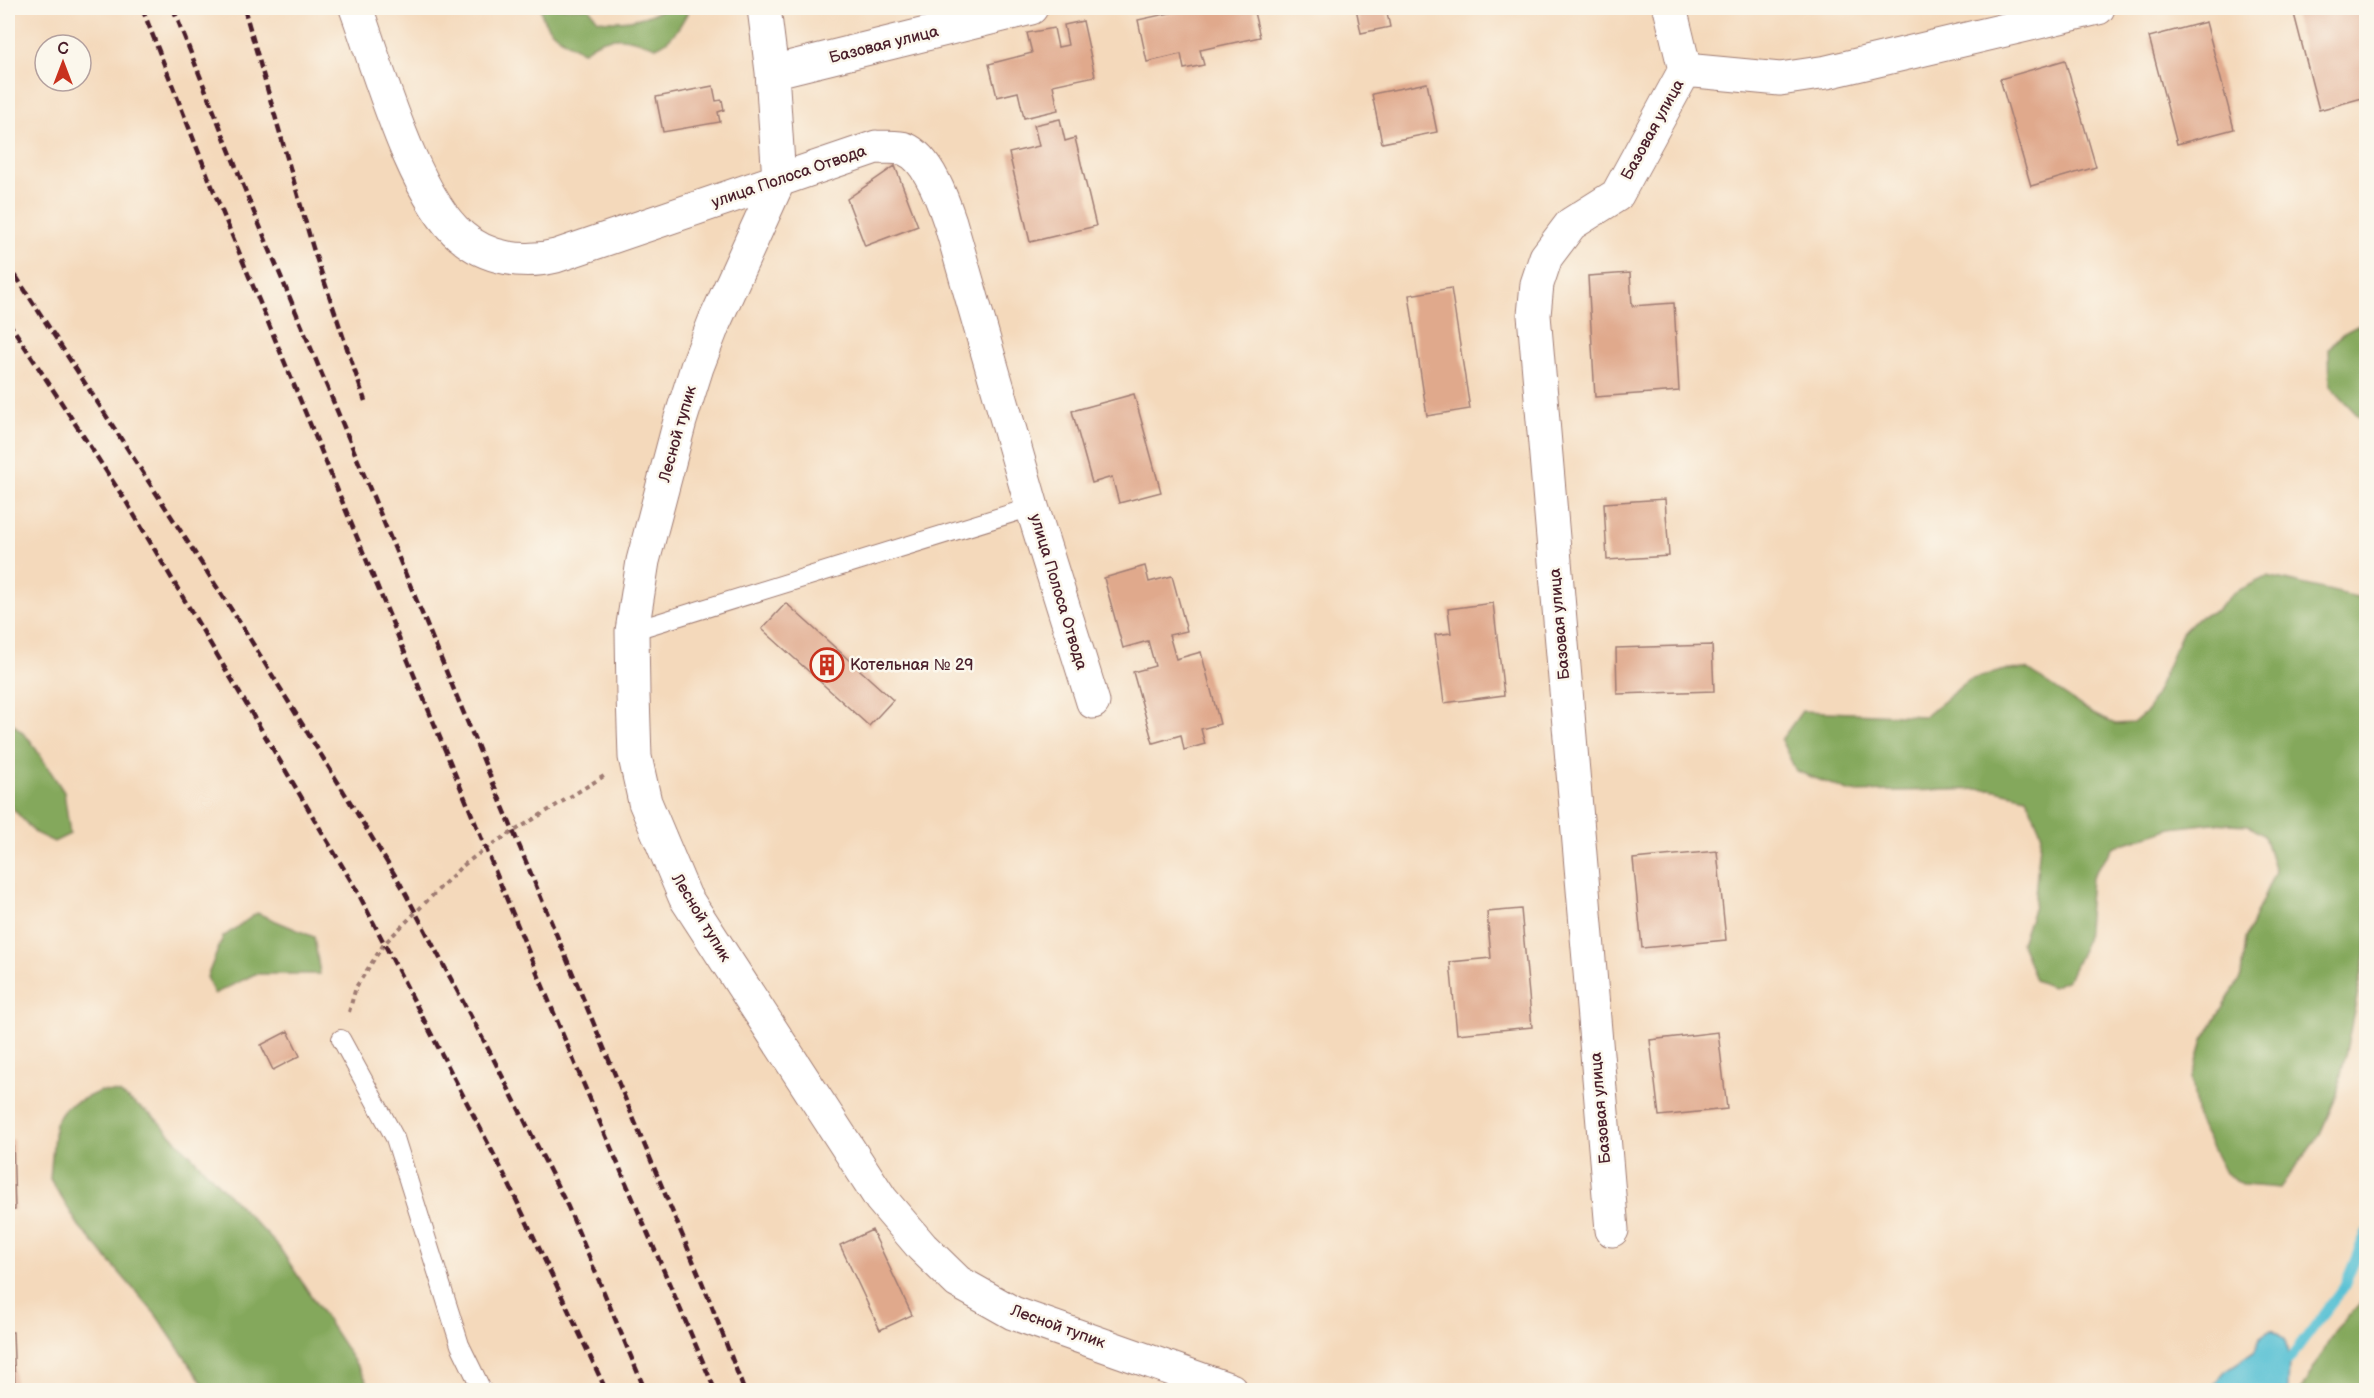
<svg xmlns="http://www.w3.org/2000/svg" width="2374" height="1398" font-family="'Balsamiq Sans',sans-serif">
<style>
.forest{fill:#84a85c;stroke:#676444;stroke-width:1.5}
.water{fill:#58c1d4;stroke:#517080;stroke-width:1.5}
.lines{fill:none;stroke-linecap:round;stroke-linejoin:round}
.stream{stroke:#58c1d4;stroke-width:10}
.building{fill:#e0a98c}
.service-casing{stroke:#9f7c73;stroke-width:20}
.minor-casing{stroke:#9f7c73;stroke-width:35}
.path{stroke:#9f7c73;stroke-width:4;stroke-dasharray:4.5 4.5;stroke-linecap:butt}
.service{stroke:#fff;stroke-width:18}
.minor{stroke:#fff;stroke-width:33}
.rail{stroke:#4a1f2b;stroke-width:4.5;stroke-dasharray:9 4.5;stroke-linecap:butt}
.labels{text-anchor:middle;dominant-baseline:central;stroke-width:5;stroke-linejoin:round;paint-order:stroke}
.street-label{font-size:16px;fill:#4a1f2b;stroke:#fbf7ec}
.poi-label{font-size:16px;fill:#4a1f2b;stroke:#fbf7ec;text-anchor:start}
</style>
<rect width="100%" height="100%" fill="#fbf7ec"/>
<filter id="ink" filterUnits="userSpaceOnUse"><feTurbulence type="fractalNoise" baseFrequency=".0167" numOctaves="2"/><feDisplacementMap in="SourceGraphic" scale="12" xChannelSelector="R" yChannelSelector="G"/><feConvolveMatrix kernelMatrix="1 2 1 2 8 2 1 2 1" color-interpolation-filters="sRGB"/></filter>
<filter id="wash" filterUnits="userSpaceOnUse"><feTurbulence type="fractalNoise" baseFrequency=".008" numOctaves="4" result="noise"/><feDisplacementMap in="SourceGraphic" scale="24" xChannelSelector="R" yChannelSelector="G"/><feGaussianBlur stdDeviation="1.35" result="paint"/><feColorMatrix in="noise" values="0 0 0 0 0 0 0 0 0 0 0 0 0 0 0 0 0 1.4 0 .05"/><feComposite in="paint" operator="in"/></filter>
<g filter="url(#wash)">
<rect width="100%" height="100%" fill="#f4d9bb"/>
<path class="forest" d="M 541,8 L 589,8 L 598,20 C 621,23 639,20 660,11 L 661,8 L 690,8 C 681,24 674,40 656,47 C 627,37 609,31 583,52 C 566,42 541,30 541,8 Z
M 2359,325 L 2366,325 L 2366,424 L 2330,386 L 2329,349 L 2342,334 Z
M 2268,576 L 2366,599 L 2366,953 L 2337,1095 L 2319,1136 L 2280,1188 L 2244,1185 L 2225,1173 L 2197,1119 L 2192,1078 L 2203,1040 L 2241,977 L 2245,939 L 2275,871 L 2264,836 L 2248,825 L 2212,823 L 2172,828 L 2113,847 L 2091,878 L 2086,941 L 2068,980 L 2052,987 L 2035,980 L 2021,943 L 2034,906 L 2041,832 L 2026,797 L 1991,789 L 1851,792 L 1796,771 L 1781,740 L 1802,711 L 1925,716 L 1969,680 L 2005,670 L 2027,669 L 2093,714 L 2115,724 L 2133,723 L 2148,710 L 2182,633 L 2197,618 L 2217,610 L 2233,593 Z
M 8,719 L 30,740 L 64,792 L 70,834 L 54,842 L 35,833 L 8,803 Z
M 257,913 L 314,937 L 320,974 L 255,974 L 214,994 L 207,977 L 223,937 Z
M 100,1091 L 119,1093 L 154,1117 L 279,1247 L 373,1390 L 207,1390 L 156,1315 L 79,1226 L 50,1179 L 55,1123 L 66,1107 Z
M 2366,1298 L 2366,1390 L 2301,1390 L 2336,1329 Z"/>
<path class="water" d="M 2271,1330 L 2285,1339 L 2289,1360 L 2288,1390 L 2210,1390 L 2225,1371 L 2254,1352 L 2260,1338 Z"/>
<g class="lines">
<path class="stream" d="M 2289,1360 L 2344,1287 L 2366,1233"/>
</g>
<g id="blocks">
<path class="building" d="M 1184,8 L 1253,8 L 1260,37 L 1200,50 L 1204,65 L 1184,69 L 1181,54 L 1147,62 L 1138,20 L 1184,10 Z
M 1356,8 L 1386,8 L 1390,27 L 1361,33 Z
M 2301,8 L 2359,8 L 2366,35 L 2366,97 L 2319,110 L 2293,10 Z
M 1083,21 L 1095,76 L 1053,85 L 1058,110 L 1024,118 L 1018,92 L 997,97 L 989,64 L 1032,53 L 1027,33 L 1054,28 L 1058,47 L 1068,45 L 1064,25 Z
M 2206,22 L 2234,129 L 2177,144 L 2149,37 Z
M 2065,60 L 2096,167 L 2031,186 L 2000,79 Z
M 1427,83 L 1437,132 L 1382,143 L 1372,94 Z
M 713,86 L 716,101 L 722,100 L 724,110 L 718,112 L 720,122 L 663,132 L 656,97 Z
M 1060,119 L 1065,141 L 1075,138 L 1096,226 L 1030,242 L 1009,153 L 1039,146 L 1034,125 Z
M 895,166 L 918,226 L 865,246 L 847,199 Z
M 1630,273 L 1632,306 L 1674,303 L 1679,391 L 1595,397 L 1588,276 Z
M 1451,288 L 1470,409 L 1427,416 L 1409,295 Z
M 1134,394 L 1161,492 L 1119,503 L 1112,477 L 1092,483 L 1072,411 Z
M 1665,499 L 1669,556 L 1607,560 L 1604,503 Z
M 1145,566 L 1149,582 L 1172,576 L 1187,631 L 1169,635 L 1176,659 L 1201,652 L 1220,724 L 1201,729 L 1205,744 L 1184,750 L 1181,735 L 1153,743 L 1133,672 L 1155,666 L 1148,641 L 1123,648 L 1104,578 Z
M 786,603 L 893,700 L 869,726 L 762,629 Z
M 1493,603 L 1504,695 L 1444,703 L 1435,635 L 1451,633 L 1448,609 Z
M 1712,645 L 1714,691 L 1617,694 L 1616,648 Z
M 1717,851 L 1726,940 L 1642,948 L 1633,859 Z
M 1521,909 L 1532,1027 L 1457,1034 L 1450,962 L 1491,958 L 1487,912 Z
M 288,1031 L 300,1056 L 273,1070 L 261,1045 Z
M 1718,1032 L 1727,1109 L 1659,1116 L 1650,1040 Z
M 13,1139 L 15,1210 L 8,1210 L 8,1140 Z
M 872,1230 L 912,1315 L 880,1330 L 840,1245 Z
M 8,1332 L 13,1332 L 15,1387 L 8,1388 Z"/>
</g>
</g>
<g filter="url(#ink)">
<use href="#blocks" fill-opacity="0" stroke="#9f7c73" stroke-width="1.5"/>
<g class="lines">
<g class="service-casing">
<path id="service" d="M 632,631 L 1032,507
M 341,1039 L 395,1138 L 460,1345 L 482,1390"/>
</g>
<g class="minor-casing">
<path id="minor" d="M 356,8 C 378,68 413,196 461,236 C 487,259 524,264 556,256 L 876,147 C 884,148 897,146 905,149 C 928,158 943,201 950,222 L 1032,507 L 1093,702
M 764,8 L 772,72 L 779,180 L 714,323 L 697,367 L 680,421 L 643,561 L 632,631 L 633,695 L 635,757 L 645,802 L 685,897 L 881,1199 L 922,1247 L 958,1282 L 1013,1313 L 1231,1390
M 1685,70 L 1780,79 L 1827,72 L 2098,8
M 772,72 L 1031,8
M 1612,1230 L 1534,315 L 1537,284 L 1546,257 L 1571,224 L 1617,195 L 1685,70 L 1670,8"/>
</g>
<path class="path" d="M 349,1012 L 356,987 L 384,944 L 461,867 L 485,849 L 604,776"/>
<use href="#service" class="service"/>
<use href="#minor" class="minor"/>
<path class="rail" d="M 142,8 L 217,199 L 575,1064 L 715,1390
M 173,8 L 251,205 L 709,1299 L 744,1390
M 244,8 L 313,248 L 365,401
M 8,264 L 242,626 L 401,885 L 493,1058 L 568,1207 L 645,1390
M 8,321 L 127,503 L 357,891 L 505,1176 L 606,1390"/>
</g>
</g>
<defs>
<g id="building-ring" transform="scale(1.725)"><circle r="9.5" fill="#fbf7ec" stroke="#c8321e" stroke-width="1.5"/><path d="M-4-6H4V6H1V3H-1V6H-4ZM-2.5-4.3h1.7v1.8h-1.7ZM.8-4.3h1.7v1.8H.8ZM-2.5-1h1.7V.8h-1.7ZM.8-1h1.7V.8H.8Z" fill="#c8321e"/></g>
</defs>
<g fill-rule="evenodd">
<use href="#building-ring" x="827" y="665"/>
</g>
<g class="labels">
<g class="street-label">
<text transform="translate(884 45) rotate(-14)">Базовая улица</text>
<text transform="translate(1653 130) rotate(-61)">Базовая улица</text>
<text transform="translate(789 177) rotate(-19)">улица Полоса Отвода</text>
<text transform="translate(678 434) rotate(-74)">Лесной тупик</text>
<text transform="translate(1058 592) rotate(73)">улица Полоса Отвода</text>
<text transform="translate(1560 624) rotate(-95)">Базовая улица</text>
<text transform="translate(701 918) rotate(59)">Лесной тупик</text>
<text transform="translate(1601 1108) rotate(-95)">Базовая улица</text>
<text transform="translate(1058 1327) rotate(20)">Лесной тупик</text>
</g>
<g class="poi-label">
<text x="850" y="665">Котельная № 29</text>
</g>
</g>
<rect width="2374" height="1398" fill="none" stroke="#fbf7ec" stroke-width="30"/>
<g transform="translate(63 63)"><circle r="28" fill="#fbf7ec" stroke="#b4a19f" stroke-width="1.5"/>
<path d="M0-4.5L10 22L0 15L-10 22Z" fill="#c8321e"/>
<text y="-9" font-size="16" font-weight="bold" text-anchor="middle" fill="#4a1f2b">С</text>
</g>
</svg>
